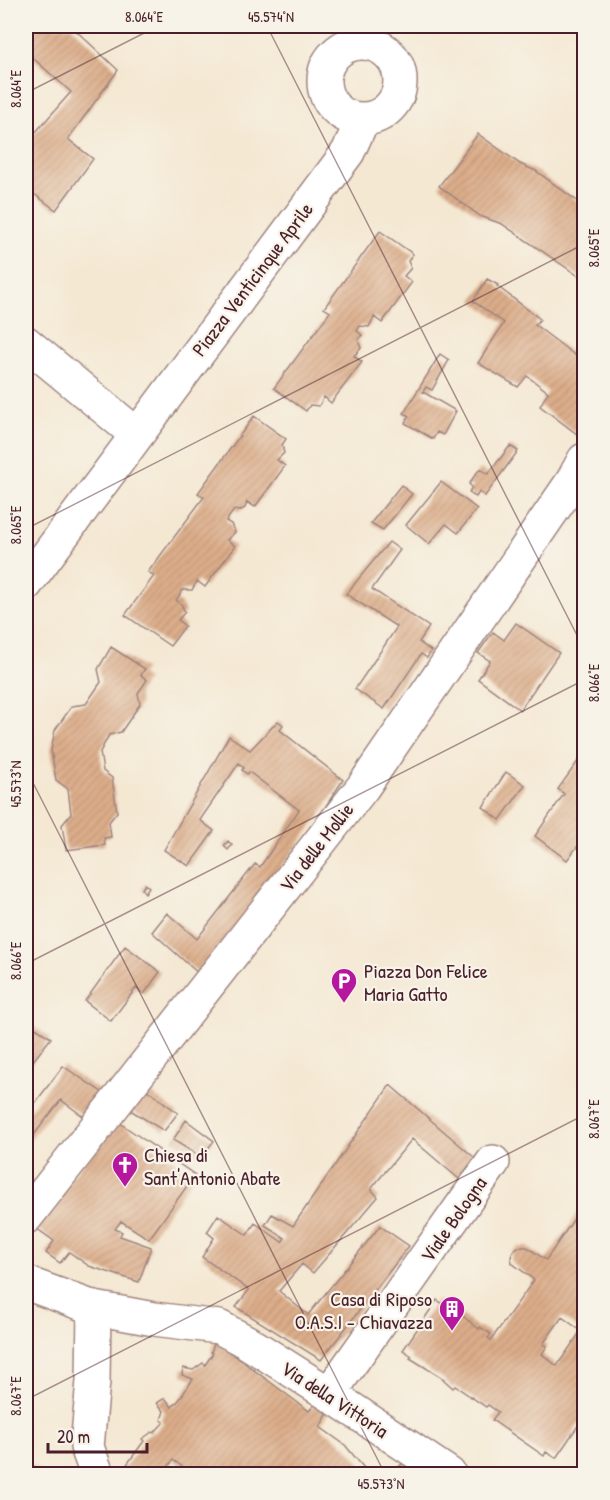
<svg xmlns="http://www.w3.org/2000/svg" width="610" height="1500" font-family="'Patrick Hand',sans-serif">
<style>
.building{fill:url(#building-hatch);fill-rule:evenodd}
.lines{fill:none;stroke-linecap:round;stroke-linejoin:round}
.minor-casing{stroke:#9f847f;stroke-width:36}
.minor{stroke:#fff;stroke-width:33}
.ticks{fill:none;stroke:#4a1f2b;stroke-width:1.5;stroke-opacity:0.45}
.labels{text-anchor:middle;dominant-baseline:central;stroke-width:4.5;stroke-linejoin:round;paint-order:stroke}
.street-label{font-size:20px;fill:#4a1f2b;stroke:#f7f3e8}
.poi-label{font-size:20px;fill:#4a1f2b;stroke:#f7f3e8;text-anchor:start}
.neatline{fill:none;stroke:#4a1f2b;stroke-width:2}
.ticks-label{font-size:15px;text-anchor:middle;fill:#4a1f2b}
</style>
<defs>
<pattern id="building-hatch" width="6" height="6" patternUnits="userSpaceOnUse" patternTransform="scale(1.5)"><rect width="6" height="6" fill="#dcad8a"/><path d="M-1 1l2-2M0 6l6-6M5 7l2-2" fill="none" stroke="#be9477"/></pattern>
</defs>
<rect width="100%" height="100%" fill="#f7f3e8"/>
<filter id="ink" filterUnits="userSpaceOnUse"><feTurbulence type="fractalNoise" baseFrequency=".0167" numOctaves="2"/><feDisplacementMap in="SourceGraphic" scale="12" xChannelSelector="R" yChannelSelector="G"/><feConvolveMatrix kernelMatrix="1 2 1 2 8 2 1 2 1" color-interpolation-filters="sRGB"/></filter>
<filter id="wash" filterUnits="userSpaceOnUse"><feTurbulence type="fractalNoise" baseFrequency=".008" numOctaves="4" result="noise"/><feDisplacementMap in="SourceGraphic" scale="24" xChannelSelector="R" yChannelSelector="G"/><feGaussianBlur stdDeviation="1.35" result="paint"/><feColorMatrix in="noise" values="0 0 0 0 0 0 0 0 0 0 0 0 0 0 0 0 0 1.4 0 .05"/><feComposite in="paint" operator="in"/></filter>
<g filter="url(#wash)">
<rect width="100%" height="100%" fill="#f4e8d3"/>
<g id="blocks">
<path class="building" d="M 26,26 L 71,26 L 118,70 L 68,139 L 93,159 L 56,210 L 30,191 L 26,196 L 26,143 L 71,92 L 26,52 Z
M 478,134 L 520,164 L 536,171 L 584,206 L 584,285 L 580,277 L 502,224 L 480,216 L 439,186 Z
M 380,231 L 413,254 L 408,261 L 411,268 L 404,276 L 412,282 L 382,323 L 374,317 L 369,327 L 360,326 L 357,331 L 362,335 L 358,340 L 361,348 L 354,356 L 362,362 L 331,403 L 324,397 L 319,406 L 310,405 L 306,411 L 274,388 L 330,312 L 324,308 Z
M 487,279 L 498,285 L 497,286 L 540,319 L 535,325 L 584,362 L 584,431 L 581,437 L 540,406 L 548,392 L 527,376 L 518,387 L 478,363 L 504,323 L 473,301 Z
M 440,354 L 449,360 L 432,390 L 426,387 L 423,392 L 456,411 L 443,435 L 437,432 L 433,439 L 405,423 L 409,416 L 404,413 Z
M 254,416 L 286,439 L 282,445 L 284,453 L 277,460 L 285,466 L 255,507 L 247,502 L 245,508 L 239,511 L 234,510 L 226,521 L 231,524 L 235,532 L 227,540 L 235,546 L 205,587 L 197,581 L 192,590 L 183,590 L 176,600 L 181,604 L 185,612 L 178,620 L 185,626 L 170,646 L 125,615 L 154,576 L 148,572 L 204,497 L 198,493 Z
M 510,446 L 518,451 L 485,496 L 479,492 L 476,497 L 472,495 L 469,492 L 472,487 L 469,484 L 475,475 L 480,469 L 488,474 Z
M 441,482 L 477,509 L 458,533 L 446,524 L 429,544 L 406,525 Z
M 401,485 L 412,494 L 383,530 L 371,523 Z
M 389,542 L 400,550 L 372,589 L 429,627 L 419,642 L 431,651 L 427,658 L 421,654 L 384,709 L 355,689 L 397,627 L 346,594 Z
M 516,623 L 559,653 L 520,710 L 478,679 L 490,661 L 478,653 L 493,632 L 504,640 Z
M 111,647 L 145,669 L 141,675 L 147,680 L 138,693 L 140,704 L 121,732 L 109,735 L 100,752 L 103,771 L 112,778 L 117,812 L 109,822 L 111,837 L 104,838 L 105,845 L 66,850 L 62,825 L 71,814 L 68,789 L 56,780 L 51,750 L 55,730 L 72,706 L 86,704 L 101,682 L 98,669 Z
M 278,721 L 283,725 L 280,730 L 343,780 L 316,821 L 200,975 L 152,932 L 167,913 L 197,939 L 255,864 L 260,867 L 299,810 L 249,772 L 247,774 L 242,770 L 244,768 L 239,763 L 200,820 L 214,831 L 189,866 L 164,850 L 229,736 L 250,750 Z
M 584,753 L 584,838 L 567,860 L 535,836 L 564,794 L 558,789 Z
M 506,772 L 525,785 L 500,820 L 483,807 Z
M 228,841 L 232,845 L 228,850 L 224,846 Z
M 145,884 L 149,887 L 145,893 L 142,889 Z
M 125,946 L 160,972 L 144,994 L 136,988 L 111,1021 L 85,1001 Z
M 31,1025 L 51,1038 L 26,1070 L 26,1031 Z
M 63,1066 L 106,1095 L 87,1119 L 61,1100 L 26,1145 L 26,1115 Z
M 390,1085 L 475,1158 L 459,1179 L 412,1139 L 371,1189 L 378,1197 L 313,1273 L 302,1264 L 279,1291 L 308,1315 L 380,1226 L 409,1246 L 321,1360 L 236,1307 L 249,1290 L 202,1257 L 214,1238 L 207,1232 L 218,1215 L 247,1235 L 255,1223 L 282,1242 L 285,1238 L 265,1225 L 272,1214 L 293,1226 Z
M 143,1087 L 178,1113 L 164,1131 L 127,1108 Z
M 114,1119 L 195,1175 L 149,1239 L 121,1221 L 115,1229 L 122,1232 L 120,1236 L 151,1247 L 139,1282 L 89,1266 L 69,1252 L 60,1263 L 46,1253 L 54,1241 L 36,1228 Z
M 186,1120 L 214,1141 L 201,1157 L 173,1140 Z
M 26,1177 L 35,1184 L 26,1197 Z
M 584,1204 L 584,1417 L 556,1458 L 546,1452 L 544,1456 L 492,1420 L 498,1412 L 488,1405 L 486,1407 L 455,1386 L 453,1388 L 444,1380 L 444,1379 L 410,1358 L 412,1356 L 403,1350 L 437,1300 L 446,1306 L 448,1304 L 479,1329 L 480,1327 L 491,1334 L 488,1338 L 491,1340 L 534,1280 L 512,1263 L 511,1257 L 513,1251 L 518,1247 L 527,1247 L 546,1260 ZM 562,1317 L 581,1331 L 557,1366 L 542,1354 L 547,1346 L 543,1344 Z
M 215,1341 L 309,1411 L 315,1404 L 328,1413 L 320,1427 L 345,1445 L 369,1474 L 193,1474 L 173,1460 L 163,1474 L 120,1474 L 144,1441 L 142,1439 L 152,1432 L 154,1433 L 164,1422 L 161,1420 L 164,1411 L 157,1403 L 165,1398 L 172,1407 L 179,1400 L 193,1379 L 182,1375 L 183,1368 L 193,1370 L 203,1363 L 205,1365 L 213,1353 L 211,1352 Z
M 406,1460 L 426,1474 L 392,1474 Z
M 26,1461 L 27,1462 L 44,1474 L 26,1474 Z"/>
</g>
</g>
<g filter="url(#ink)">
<use href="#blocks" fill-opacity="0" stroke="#9f847f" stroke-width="1.5"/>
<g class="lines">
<g class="minor-casing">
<path id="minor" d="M324 81a38 38 0 1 1 76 0a38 38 0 1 1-76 0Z
M 26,343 L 136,434
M 26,584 L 348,152 L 362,121
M 26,1217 L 363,787 L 572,482 L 584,460
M 26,1283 L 94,1308 L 154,1319 L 219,1327 L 247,1342 L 329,1394 L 449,1474
M 94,1308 L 93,1381 L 87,1447 L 97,1474
M 329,1394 L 493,1162"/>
</g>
<use href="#minor" class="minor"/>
</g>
</g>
<path class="ticks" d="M 267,26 L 584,649M 26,93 L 158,26M 26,529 L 584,244M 26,769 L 385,1474M 26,964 L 584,680M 26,1400 L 584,1115"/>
<defs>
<g id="parking-pin" transform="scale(1.35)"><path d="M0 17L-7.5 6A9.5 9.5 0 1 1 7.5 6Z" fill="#b5179e" stroke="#f7f3e8"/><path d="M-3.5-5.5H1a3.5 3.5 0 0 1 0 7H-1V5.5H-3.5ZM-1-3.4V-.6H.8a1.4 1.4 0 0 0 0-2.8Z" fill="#fff"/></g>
<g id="church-pin" transform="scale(1.35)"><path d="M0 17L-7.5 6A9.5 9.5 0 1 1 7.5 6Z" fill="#b5179e" stroke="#f7f3e8"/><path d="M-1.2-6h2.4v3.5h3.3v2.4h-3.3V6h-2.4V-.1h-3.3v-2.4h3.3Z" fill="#fff"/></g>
<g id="building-pin" transform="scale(1.35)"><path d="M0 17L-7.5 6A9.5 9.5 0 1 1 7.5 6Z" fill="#b5179e" stroke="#f7f3e8"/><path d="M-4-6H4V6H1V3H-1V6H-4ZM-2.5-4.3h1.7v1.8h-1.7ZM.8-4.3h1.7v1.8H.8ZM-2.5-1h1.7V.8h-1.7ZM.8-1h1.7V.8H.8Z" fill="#fff"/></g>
</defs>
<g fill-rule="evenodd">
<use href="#parking-pin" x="344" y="981"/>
<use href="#church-pin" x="125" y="1165"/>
<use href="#building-pin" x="452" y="1309"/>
</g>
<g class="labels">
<g class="street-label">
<text transform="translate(252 279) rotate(-53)">Piazza Venticinque Aprile</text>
<text transform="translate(316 847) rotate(-52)">Via delle Mollie</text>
<text transform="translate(453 1219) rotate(-55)">Viale Bologna</text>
<text transform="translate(335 1399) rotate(33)">Via della Vittoria</text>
</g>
<g class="poi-label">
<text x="364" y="970">Piazza Don Felice<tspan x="364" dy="23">Maria Gatto</tspan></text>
<text x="144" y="1154">Chiesa di<tspan x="144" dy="23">Sant'Antonio Abate</tspan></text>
<text x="432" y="1298" text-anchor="end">Casa di Riposo<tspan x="432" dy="23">O.A.S.I - Chiavazza</tspan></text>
</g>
</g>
<rect width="610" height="1500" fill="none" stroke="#f7f3e8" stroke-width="66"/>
<path d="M48 1443v9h99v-9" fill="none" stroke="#4a1f2b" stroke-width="3"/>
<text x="57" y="1443" font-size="18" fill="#4a1f2b" stroke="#f7f3e8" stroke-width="4.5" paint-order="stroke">20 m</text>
<rect x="33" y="33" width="544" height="1434" class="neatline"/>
<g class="ticks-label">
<text x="144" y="22">8.064°E</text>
<text x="271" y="22">45.574°N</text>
<text transform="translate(16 89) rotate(-90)" y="5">8.064°E</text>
<text transform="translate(594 248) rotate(-90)" y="5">8.065°E</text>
<text transform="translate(16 525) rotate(-90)" y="5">8.065°E</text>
<text transform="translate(594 683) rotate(-90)" y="5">8.066°E</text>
<text transform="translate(16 784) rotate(-90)" y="5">45.573°N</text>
<text transform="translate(16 961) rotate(-90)" y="5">8.066°E</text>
<text transform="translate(594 1119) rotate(-90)" y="5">8.067°E</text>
<text transform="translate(16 1396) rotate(-90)" y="5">8.067°E</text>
<text x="381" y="1489">45.573°N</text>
</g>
</svg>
